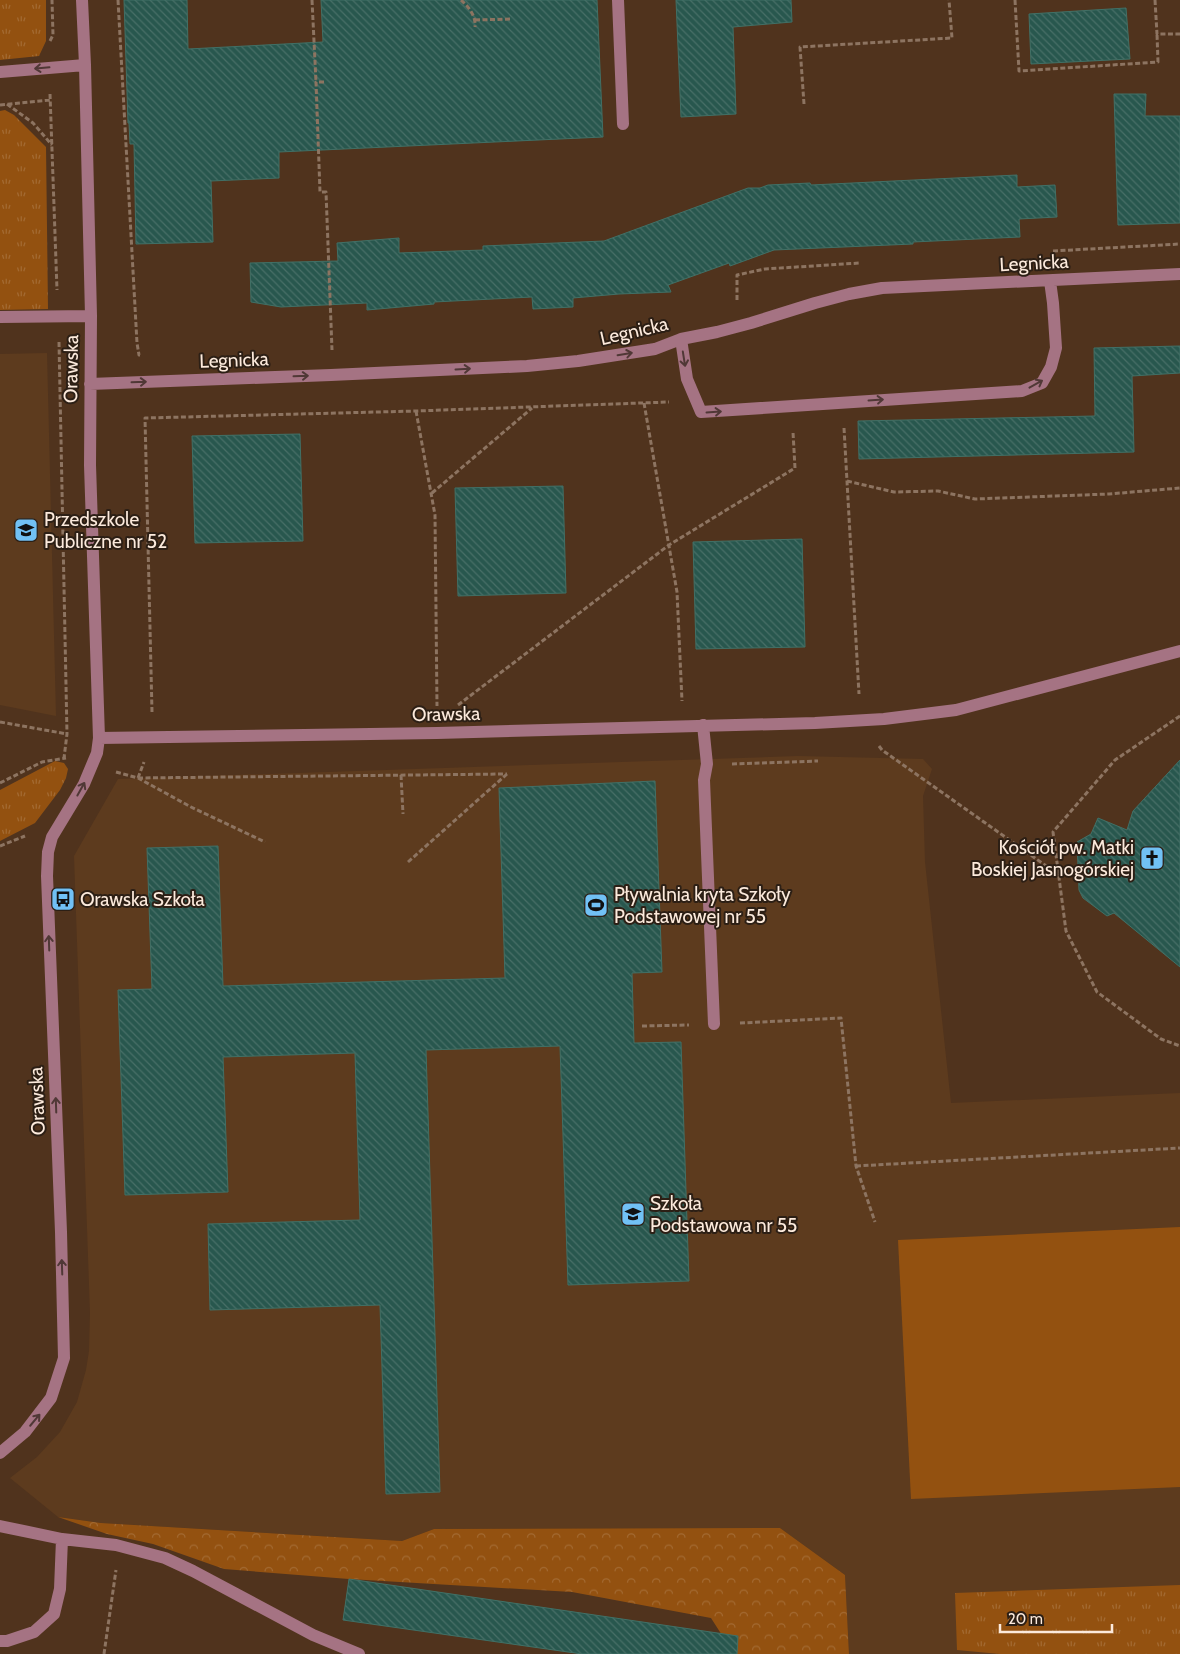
<svg xmlns="http://www.w3.org/2000/svg" width="1180" height="1654" font-family="Cabin,sans-serif">
<style>
.built{fill:#5d3b1e}
.grass{fill:url(#grass-tufts)}
.forest{fill:url(#forest-crowns)}
.garden{fill:#935110}
.building{fill:url(#building-back-hatch);stroke:#417066}
.lines{fill:none;stroke-linecap:round;stroke-linejoin:round}
.path{stroke:#8d7461;stroke-width:3;stroke-dasharray:5 2.5;stroke-linecap:butt}
.minor{stroke:#a57383;stroke-width:12}
.oneway{stroke:#503836}
.labels{text-anchor:middle;dominant-baseline:central;stroke-width:4;stroke-linejoin:round;paint-order:stroke}
.street-label{font-size:19px;fill:#fceadc;stroke:#2c1f15}
.poi-label{font-size:19px;fill:#fceadc;stroke:#2c1f15;text-anchor:start}
</style>
<defs>
<pattern id="grass-tufts" width="24" height="20" patternUnits="userSpaceOnUse" patternTransform="scale(1.25)"><rect width="24" height="20" fill="#935110"/><path d="M3 7l-1-3M5 7V3M7 7l1-3M15 17l-1-3M17 17v-4M19 17l1-3" fill="none" stroke="#a36a32"/></pattern>
<pattern id="forest-crowns" width="20" height="18" patternUnits="userSpaceOnUse" patternTransform="scale(1.25)"><rect width="20" height="18" fill="#935110"/><path d="M2 6a3 3 0 1 1 6 0M12 15a3 3 0 1 1 6 0" fill="none" stroke="#a36a32"/></pattern>
<pattern id="building-back-hatch" width="6" height="6" patternUnits="userSpaceOnUse" patternTransform="scale(1.25)"><rect width="6" height="6" fill="#28574e"/><path d="M-1 5l2 2M0 0l6 6M5-1l2 2" fill="none" stroke="#486f67"/></pattern>
</defs>
<rect width="100%" height="100%" fill="#50331d"/>
<path class="built" d="M 47,353 L 56,716 L 0,705 L 0,354 Z
M 798,756 L 923,759 L 932,769 L 923,796 L 925,862 L 951,1103 L 1180,1093 L 1180,1654 L 849,1654 L 845,1575 L 780,1528 L 434,1529 L 402,1541 L 101,1523 L 58,1517 L 10,1478 L 37,1457 L 60,1432 L 77,1402 L 86,1370 L 89,1351 L 90,1313 L 74,856 L 118,779 Z"/>
<path class="grass" d="M 0,0 L 46,0 L 46,41 L 39,56 L 0,60 Z
M 5,110 L 14,115 L 46,147 L 48,309 L 0,310 L 0,111 Z
M 55,761 L 64,763 L 68,769 L 66,778 L 60,790 L 35,823 L 0,841 L 0,790 Z
M 1180,1585 L 1180,1654 L 1000,1654 L 957,1650 L 955,1593 Z"/>
<path class="forest" d="M 58,1517 L 101,1523 L 402,1541 L 434,1529 L 780,1528 L 845,1575 L 849,1654 L 734,1654 L 711,1618 L 572,1592 L 349,1579 L 224,1569 L 153,1544 L 107,1534 Z"/>
<path class="garden" d="M 1180,1227 L 1180,1487 L 911,1499 L 898,1240 Z"/>
<path class="building" d="M 124,0 L 187,0 L 188,49 L 323,42 L 321,0 L 597,0 L 603,137 L 279,152 L 279,178 L 211,181 L 213,242 L 136,244 L 134,144 L 130,144 L 129,123 L 128,123 Z
M 676,0 L 791,0 L 792,22 L 733,27 L 736,114 L 681,117 Z
M 1126,8 L 1130,59 L 1031,64 L 1029,14 Z
M 1114,94 L 1146,94 L 1145,116 L 1180,116 L 1180,223 L 1118,225 Z
M 1017,175 L 1017,187 L 1055,185 L 1057,217 L 1019,219 L 1020,237 L 913,242 L 913,244 L 774,250 L 730,266 L 729,263 L 668,285 L 671,292 L 619,294 L 573,298 L 573,307 L 533,309 L 532,297 L 434,302 L 434,304 L 367,310 L 367,303 L 281,307 L 251,302 L 250,263 L 338,261 L 337,243 L 399,238 L 399,253 L 483,250 L 483,246 L 604,241 L 748,188 L 760,188 L 768,185 L 810,183 L 811,185 Z
M 1180,346 L 1180,373 L 1132,376 L 1134,452 L 859,459 L 858,421 L 1095,416 L 1094,348 Z
M 300,434 L 303,541 L 195,543 L 192,436 Z
M 563,486 L 566,593 L 458,596 L 455,488 Z
M 802,539 L 805,647 L 696,649 L 693,542 Z
M 1180,760 L 1180,967 L 1114,913 L 1107,916 L 1083,898 L 1079,890 L 1077,842 L 1091,834 L 1098,818 L 1127,830 L 1133,811 Z
M 655,781 L 662,972 L 632,973 L 634,1043 L 681,1042 L 689,1281 L 568,1285 L 560,1046 L 426,1050 L 440,1492 L 386,1494 L 380,1305 L 210,1310 L 208,1224 L 360,1220 L 355,1053 L 223,1057 L 228,1192 L 125,1195 L 118,990 L 152,989 L 147,848 L 218,846 L 223,986 L 505,978 L 499,788 Z
M 349,1579 L 738,1636 L 737,1654 L 582,1654 L 343,1620 Z"/>
<g class="lines">
<path class="path" d="M 118,0 L 137,343 L 139,355 L 140,355
M 312,0 L 316,82
M 461,0 C 469,7 476,16 475,27
M 1015,0 L 1019,71 L 1158,62 L 1157,34
M 1155,0 L 1157,34 L 1180,34
M 475,20 L 512,19
M 50,41 L 53,35 L 52,0
M 324,82 L 316,82 L 320,192 L 326,192 L 332,350
M 50,94 L 57,290
M 7,104 L 33,123 L 52,145
M 804,104 L 800,47 L 952,38 L 949,0
M 0,105 L 51,100
M 1053,251 L 1180,244
M 737,300 L 737,275 L 765,269 L 860,263
M 59,342 L 67,734 L 64,758
M 644,403 L 677,592 L 682,701
M 416,411 L 435,515 L 437,706
M 844,428 L 859,694
M 847,481 L 894,492 L 938,491 L 975,499 L 1109,494 L 1180,488
M 432,493 L 532,408
M 458,705 L 669,545 L 795,468 L 793,432
M 152,712 L 145,418 L 416,411 L 669,402
M 1180,716 L 1115,760 L 1053,832 L 1066,931 L 1097,992 L 1161,1039 L 1180,1046
M 0,722 L 67,734
M 879,746 L 882,750 L 1059,875
M 732,764 L 818,761
M 116,772 L 138,778 L 191,807 L 265,842
M 401,775 L 403,814
M 138,778 L 144,762
M 138,778 L 507,774
M 0,783 L 42,762 L 66,758
M 0,846 L 25,836
M 408,862 L 507,774
M 740,1023 L 841,1018 L 856,1166 L 875,1222
M 642,1026 L 689,1025
M 856,1166 L 1180,1148
M 104,1654 L 116,1570"/>
<path class="minor" d="M 618,0 L 623,124
M 0,72 L 85,65
M 0,317 L 91,316
M 681,339 L 687,379 L 701,412 L 1022,391 L 1042,383 L 1051,367 L 1056,348 L 1053,303 L 1050,281
M 90,384 L 331,375 L 527,366 L 578,361 L 655,349 L 681,339 L 717,332 L 751,323 L 815,303 L 849,294 L 882,288 L 1180,274
M 703,725 L 707,764 L 704,780 L 714,1024
M 99,738 L 437,733 L 815,723 L 884,719 L 956,710 L 1180,651
M 0,1453 L 25,1432 L 51,1398 L 64,1358 L 61,1232 L 47,876 L 48,852 L 52,837 L 84,784 L 97,753 L 99,738 L 90,465 L 91,316 L 85,65 L 82,0
M 0,1526 L 62,1539 L 116,1545 L 165,1558 L 193,1571 L 313,1635 L 359,1654
M 0,1641 L 7,1641 L 34,1632 L 54,1614 L 60,1589 L 62,1539"/>
</g>
<defs><path id="oneway-shaft" d="M-6 0H5M1.5-3L5.5 0L1.5 3" fill="none" stroke-width="1.6" stroke-linecap="round" stroke-linejoin="round" transform="scale(1.25)"/></defs>
<g class="oneway">
<use href="#oneway-shaft" transform="translate(42 68) rotate(175)"/>
<use href="#oneway-shaft" transform="translate(625 354) rotate(-9)"/>
<use href="#oneway-shaft" transform="translate(684 359) rotate(81)"/>
<use href="#oneway-shaft" transform="translate(463 369) rotate(-3)"/>
<use href="#oneway-shaft" transform="translate(301 376) rotate(-2)"/>
<use href="#oneway-shaft" transform="translate(139 382) rotate(-2)"/>
<use href="#oneway-shaft" transform="translate(1036 384) rotate(-29)"/>
<use href="#oneway-shaft" transform="translate(876 400) rotate(-4)"/>
<use href="#oneway-shaft" transform="translate(714 412) rotate(-4)"/>
<use href="#oneway-shaft" transform="translate(81 789) rotate(-61)"/>
<use href="#oneway-shaft" transform="translate(49 943) rotate(-92)"/>
<use href="#oneway-shaft" transform="translate(56 1105) rotate(-92)"/>
<use href="#oneway-shaft" transform="translate(62 1267) rotate(-92)"/>
<use href="#oneway-shaft" transform="translate(35 1420) rotate(-50)"/>
</g>
<defs>
<g id="school-square" transform="scale(1.25)"><rect x="-9" y="-9" width="18" height="18" rx="4" fill="#71c1f5" stroke="#2c1f15"/><path d="M0-5L7-2L0 1L-7-2ZM-4 1L0 2.5L4 1V4Q0 6-4 4Z" fill="#111"/></g>
<g id="church-square" transform="scale(1.25)"><rect x="-9" y="-9" width="18" height="18" rx="4" fill="#71c1f5" stroke="#2c1f15"/><path d="M-1.2-6h2.4v3.5h3.3v2.4h-3.3V6h-2.4V-.1h-3.3v-2.4h3.3Z" fill="#111"/></g>
<g id="bus-square" transform="scale(1.25)"><rect x="-9" y="-9" width="18" height="18" rx="4" fill="#71c1f5" stroke="#2c1f15"/><path d="M-5-6H5V4H4V6H2V4H-2V6H-4V4H-5ZM-3.5-4V0h7V-4ZM-3.5 1.2v1.5H-2V1.2ZM2 1.2v1.5H3.5V1.2Z" fill="#111"/></g>
<g id="stadium-square" transform="scale(1.25)"><rect x="-9" y="-9" width="18" height="18" rx="4" fill="#71c1f5" stroke="#2c1f15"/><path d="M0-5a6.5 5 0 1 0 0 10a6.5 5 0 1 0 0-10ZM-3.5-1.8h7v3.6h-7Z" fill="#111"/></g>
</defs>
<g fill-rule="evenodd">
<use href="#school-square" x="26" y="530"/>
<use href="#church-square" x="1152" y="858"/>
<use href="#bus-square" x="63" y="899"/>
<use href="#stadium-square" x="596" y="905"/>
<use href="#school-square" x="633" y="1214"/>
</g>
<g class="labels">
<g class="street-label">
<text transform="translate(1034 263) rotate(-3)">Legnicka</text>
<text transform="translate(634 331) rotate(-13)">Legnicka</text>
<text transform="translate(234 360) rotate(-2)">Legnicka</text>
<text transform="translate(71 369) rotate(-89)">Orawska</text>
<text transform="translate(446 714) rotate(-1)">Orawska</text>
<text transform="translate(37 1101) rotate(-92)">Orawska</text>
</g>
<g class="poi-label">
<text x="44" y="519">Przedszkole<tspan x="44" dy="22">Publiczne nr 52</tspan></text>
<text x="1134" y="847" text-anchor="end">Kościół pw. Matki<tspan x="1134" dy="22">Boskiej Jasnogórskiej</tspan></text>
<text x="614" y="894">Pływalnia kryta Szkoły<tspan x="614" dy="22">Podstawowej nr 55</tspan></text>
<text x="80" y="899">Orawska Szkoła</text>
<text x="650" y="1203">Szkoła<tspan x="650" dy="22">Podstawowa nr 55</tspan></text>
</g>
</g>
<path d="M1000 1624v8h112v-8" fill="none" stroke="#fceadc" stroke-width="2.5"/>
<text x="1008" y="1624" font-size="15" fill="#fceadc" stroke="#2c1f15" stroke-width="4" paint-order="stroke">20 m</text>
</svg>
